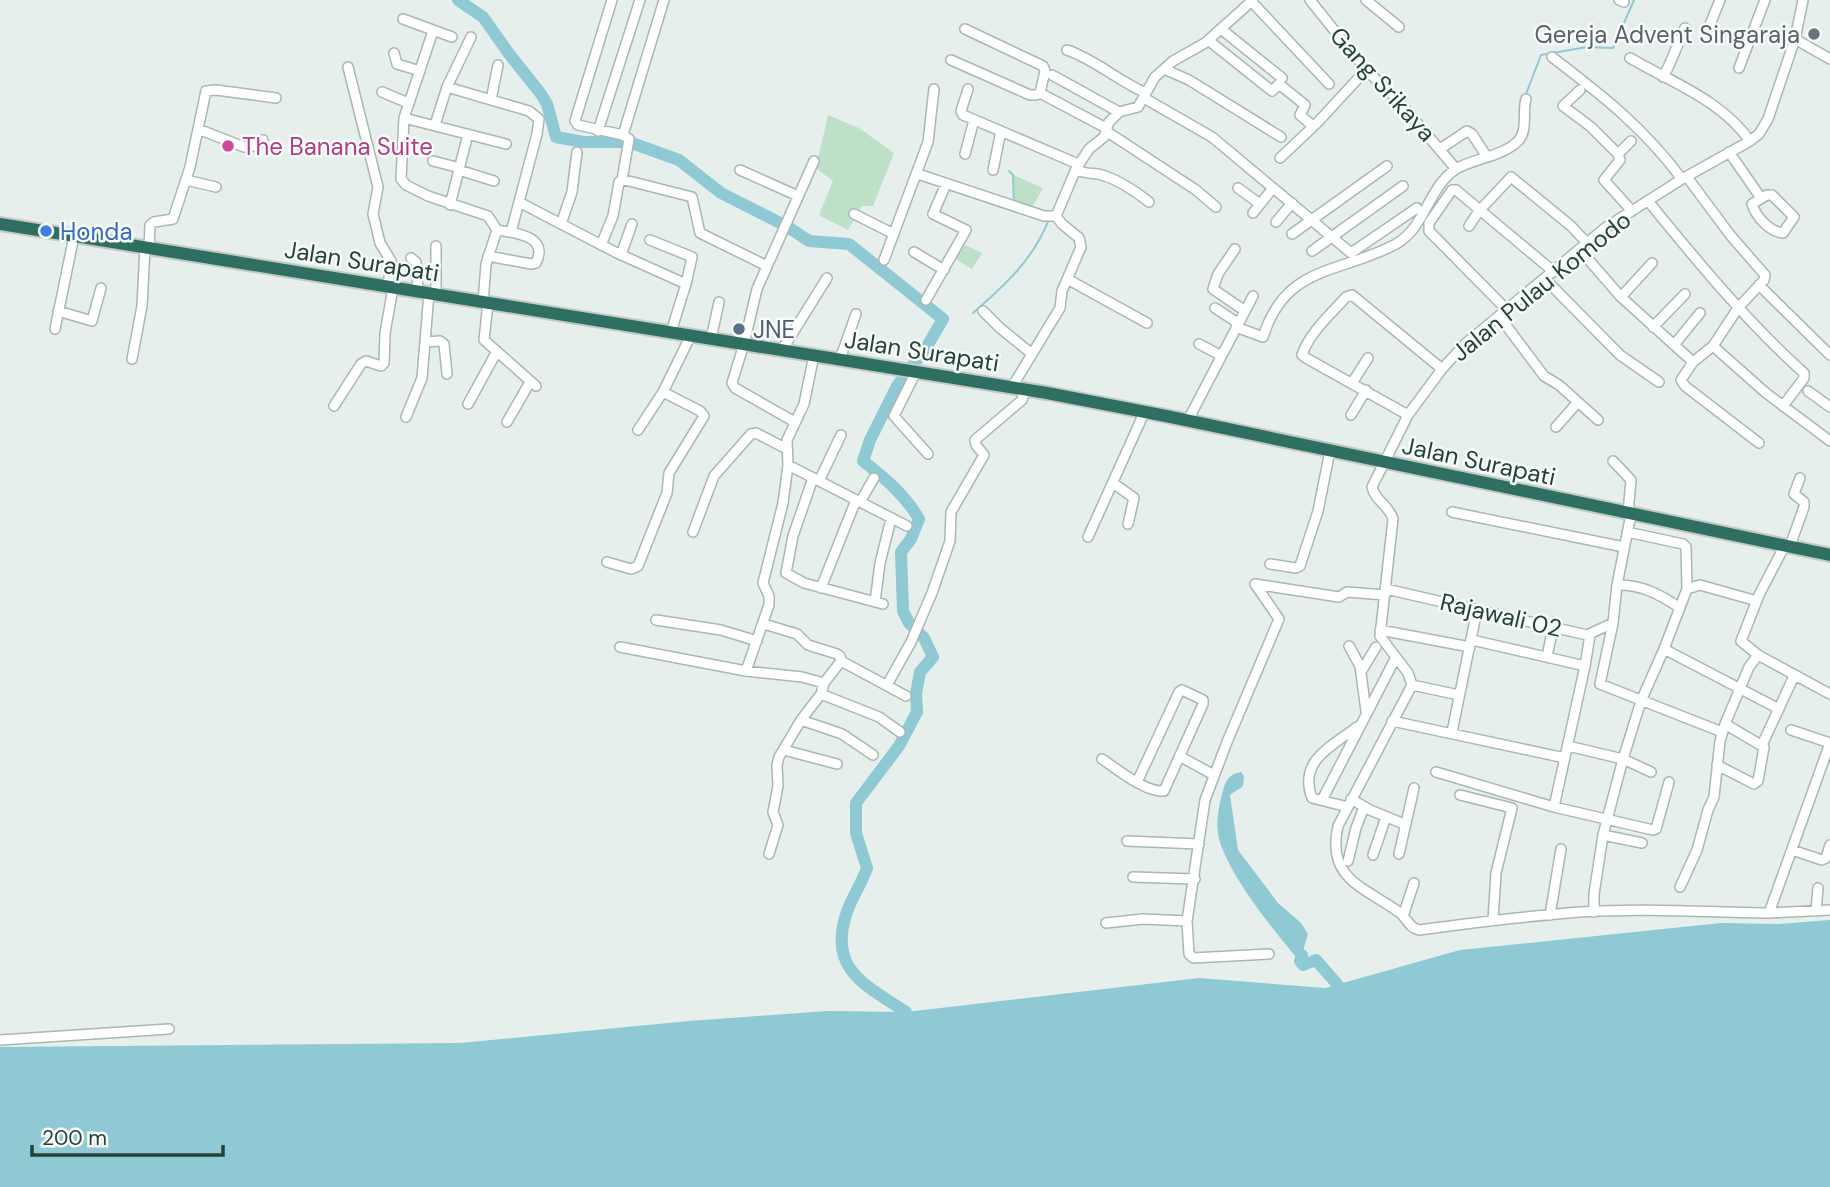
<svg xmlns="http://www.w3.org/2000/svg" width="1830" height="1187" font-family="'DM Sans',sans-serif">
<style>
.green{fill:#bfe0c8}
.water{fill:#8ec9d4}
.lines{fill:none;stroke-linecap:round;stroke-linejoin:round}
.stream{stroke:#8ec9d4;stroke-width:2}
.river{stroke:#8ec9d4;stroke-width:12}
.minor-casing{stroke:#a8b8b2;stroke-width:12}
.highway-casing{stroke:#c2cac8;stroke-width:16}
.minor{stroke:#fff;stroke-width:9}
.highway{stroke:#2f6f62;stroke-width:12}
.worship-dot{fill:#6b7280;stroke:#f7fbf9;stroke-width:2.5}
.hotel-dot{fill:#d1479c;stroke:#f7fbf9;stroke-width:2.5}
.shop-dot{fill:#3f7fe0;stroke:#f7fbf9;stroke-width:2.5}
.service-dot{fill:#5c6f8a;stroke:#f7fbf9;stroke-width:2.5}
.labels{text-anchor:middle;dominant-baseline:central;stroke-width:5;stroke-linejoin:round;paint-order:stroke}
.worship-label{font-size:24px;fill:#5b616d;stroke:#f7fbf9;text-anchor:end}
.street-label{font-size:24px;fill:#24423a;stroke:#f7fbf9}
.hotel-label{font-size:24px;fill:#b23c85;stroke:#f7fbf9;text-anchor:start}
.shop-label{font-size:24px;fill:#366cbe;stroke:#f7fbf9;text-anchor:start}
.service-label{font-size:24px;fill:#4e5e75;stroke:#f7fbf9;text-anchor:start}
</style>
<rect width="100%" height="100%" fill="#e6efeb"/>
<path class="green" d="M 828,115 L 859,128 L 894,153 L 873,206 L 862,206 L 848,230 L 819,215 L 833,181 L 816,168 Z
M 1014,175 L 1043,188 L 1031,209 L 1015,204 Z
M 961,243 L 982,253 L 972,269 L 952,257 Z"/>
<path class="water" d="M 1241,772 L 1244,776 L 1243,786 L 1230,795 L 1238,850 L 1278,903 L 1301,923 L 1308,934 L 1301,957 L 1296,957 C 1273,930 1222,866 1218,833 C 1216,820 1219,806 1222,794 C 1225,782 1228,774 1241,772 Z
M 1830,920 L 1830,1187 L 0,1187 L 0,1047 L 460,1043 L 689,1021 L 827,1011 L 906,1012 L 1199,978 L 1325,988 L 1460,950 L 1721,923 L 1779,924 Z"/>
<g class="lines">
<path class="stream" d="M 1526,94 L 1541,55 L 1587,47 L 1613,48 L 1634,0
M 1009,171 L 1013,175 L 1014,203
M 973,313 C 1004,286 1034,259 1049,219"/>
<path class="river" d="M 458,0 L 483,17 L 510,55 L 541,94 L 547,104 L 556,137 L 583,142 L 629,142 L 679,160 L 721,193 L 788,227 L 809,241 L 849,244 L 943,319 L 926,348 L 897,386 L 870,440 L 863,461 C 885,478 905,495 919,519 L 911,539 L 901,552 L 903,611 L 909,623 L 924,638 L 933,657 L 920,672 L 916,694 L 917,712 L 899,746 L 856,803 L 856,833 L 867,868 C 862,883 852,897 847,912 C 827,969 865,985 906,1012
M 1302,955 L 1300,961 L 1303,965 L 1316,960 L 1337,984"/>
<g class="minor-casing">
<path id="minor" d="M 612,0 L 575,121 L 578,125 L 623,135
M 1310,0 L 1366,70 L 1395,97 L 1456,169
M 1366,0 L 1399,27
M 1619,0 L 1624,2
M 1803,0 L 1795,39 L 1768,119 L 1759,134 L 1750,141 L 1682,179 L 1605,228 L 1465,344 L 1442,369 L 1408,415 L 1372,487 C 1375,501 1389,505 1393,519 L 1380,636 L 1408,673 L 1412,685 L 1338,826 C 1326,879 1364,887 1399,912 C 1407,918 1408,927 1419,930 C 1472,923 1526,916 1580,912 C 1643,908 1706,912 1769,913 L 1830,743
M 1251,1 L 1329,84
M 403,19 L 452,37
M 1709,27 L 1720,0
M 965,29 L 1043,66 L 1045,71 L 1040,93
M 1221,29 L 1282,78
M 433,31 L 404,118 L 401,179 L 406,185 L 428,196 L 488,216 L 497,230
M 1795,39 L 1830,59
M 1208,40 L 1272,91 L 1279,84 L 1305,105 L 1300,115 L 1313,126
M 1067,50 C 1096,60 1118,81 1146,93
M 394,53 L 397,64 L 420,71
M 1552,57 C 1603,96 1643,127 1682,179
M 1630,58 C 1673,83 1721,100 1750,141
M 951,60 L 1030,95 L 1036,95 L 1040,93 L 1106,128
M 348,67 L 378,187 L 373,214 L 380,243 L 391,261 L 388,287
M 1739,68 L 1765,0
M 1164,69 L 1189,80 L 1281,137
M 1052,75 L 1119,112
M 1663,77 C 1672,62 1677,44 1685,28
M 447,87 L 529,111 L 539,119 L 537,134 L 511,232
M 968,89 L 961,111 L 963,115 L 1078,164
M 1580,90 L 1563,106 L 1591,127 L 1618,154 L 1620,160 L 1604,180 L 1632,211
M 382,92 L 408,103
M 1144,98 L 1212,137 L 1351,253 L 1417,208
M 491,100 L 498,65
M 404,118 L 506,144
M 435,125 L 447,87 L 471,37
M 198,129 L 244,147 L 254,146 L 263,140
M 598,131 L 640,0
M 1106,131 L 1196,190 L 1216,207
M 1440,149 L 1467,131 L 1472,134 L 1487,157
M 1729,152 L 1761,198
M 965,154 L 974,120
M 1618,154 L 1631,141
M 1280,158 L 1317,123 L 1366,70
M 433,161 L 460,168
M 1076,169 C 1084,174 1089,173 1098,174 C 1116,178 1135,191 1149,202
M 459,170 L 494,181
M 740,170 L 798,196
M 993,170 L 1001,131
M 918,174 L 1044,216 L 1056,216
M 1687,177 L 1731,236 L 1765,275 L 1764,280 L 1738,308 L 1713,346 L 1693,362 L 1681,380 L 1685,386 L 1759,443
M 186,180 L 216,187
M 622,180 L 629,139 L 623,135 L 664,0
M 1238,188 L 1260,204
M 1767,195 L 1772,195 L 1794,217 L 1783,233 C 1770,232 1756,217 1752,204 Z
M 1648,201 C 1697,261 1746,321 1804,373 L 1804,378 L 1783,406
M 519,202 L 617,253 L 686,284
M 450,205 L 468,134
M 1253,213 L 1273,188
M 854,214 L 894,234
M 1276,222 L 1292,203
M 561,224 L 572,192 L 577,152
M 1469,226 L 1479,211 L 1511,177 L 1571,226 L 1587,243
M 1292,234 L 1387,166
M 650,240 L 692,257 L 686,284 L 671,332
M 601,245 L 613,216 L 619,182 L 625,180 L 692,197 L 700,233 L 767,266
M 436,246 L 436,294
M 149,248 L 150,225 L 154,222 L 173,219 L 190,167 L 206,91 L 216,90 L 276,98
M 1235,249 L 1218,274 L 1213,289 L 1245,311
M 1580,250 L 1621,297 L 1693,362
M 1312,251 L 1403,186
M 914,252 L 944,270
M 621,255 L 632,224
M 488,256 L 531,264 L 536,263 C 549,236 516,233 497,230
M 411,258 L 416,262 L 418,292
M 884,260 L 928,142 L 934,89
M 1545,279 L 1620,355 L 1659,382
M 1069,280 L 1147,323
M 1759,285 L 1830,355
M 1621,297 L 1652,263
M 926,300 L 966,230 L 933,214 L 946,184
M 483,302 L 486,264 L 497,230
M 488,303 L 484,340 L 536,386
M 1215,308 L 1238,323
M 1506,309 L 1429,231 L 1429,223 L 1452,190 L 1456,190 L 1554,272
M 58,311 L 92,321 L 101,288
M 983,311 L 1000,328 L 1032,354
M 1499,316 L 1544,376 L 1559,385 L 1598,420
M 1236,327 L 1263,337 C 1286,264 1340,274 1396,244 C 1426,227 1428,187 1456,169 C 1474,158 1503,157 1519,140 C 1528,129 1522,112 1526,99
M 1653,327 L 1685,294
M 55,329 L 74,236
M 711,339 L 719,302
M 425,342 L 440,341 L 444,344 L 447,374
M 1199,344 L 1220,355
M 1674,345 L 1700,313
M 1713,346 L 1766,393 L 1830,441
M 782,350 L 827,278
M 132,359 L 142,306 L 145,247
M 840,359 L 856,314
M 916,372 L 894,416 L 928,454
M 1352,383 L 1368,358
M 1012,387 L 1060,308 L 1062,291 L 1081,247 L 1079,238 L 1062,224 L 1056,216 L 1076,169 L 1089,149 L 1104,137 L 1109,122 L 1119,112 L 1138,107 L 1155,77 L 1173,61 L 1205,43 L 1253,0
M 1808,391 L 1830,407
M 468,404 L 496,353
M 334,406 L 361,364 L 366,361 L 381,366 L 384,363 L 385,333 L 393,288
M 1351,415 L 1366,390
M 1408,415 L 1306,358 L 1302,355 C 1309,333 1331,314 1346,297 L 1352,295 L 1442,369
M 406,417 L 422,378 L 429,293
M 1188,420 L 1253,296
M 507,422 L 530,382
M 795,422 L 735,388 L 732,383 L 744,344 L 757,289 L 814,161
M 1556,427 L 1578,402
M 638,430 L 663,392 L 691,335
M 1613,461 L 1631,480 L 1628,513
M 788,465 L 907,526
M 813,478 L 793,536 L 786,573 L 804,583 L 883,604
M 819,481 L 841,435
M 1113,483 L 1134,498 L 1128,524
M 860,502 L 874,478
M 1452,512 L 1624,547
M 1631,514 L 1617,585 L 1613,623 L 1600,684 L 1722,732
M 693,532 L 714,476 L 751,434 L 756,433 L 787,449
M 1088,537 L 1145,411
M 1785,545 L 1759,595 L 1741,641 L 1758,655 L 1830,694
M 1790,546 L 1804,507 L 1804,502 L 1794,494 L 1800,478
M 607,562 L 631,569 L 638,566 L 667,493 L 669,473 L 704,416 L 700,411 L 663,392
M 1270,564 L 1296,568 L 1300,566 L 1318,511 L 1330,451
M 1255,584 L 1279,619 L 1227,742 L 1205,800 L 1187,921 L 1189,954 L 1193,958 L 1269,954
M 1255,584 L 1339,597 L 1347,592 L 1385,595
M 1617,585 C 1641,584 1661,595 1680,608
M 821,588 L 856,500
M 1386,589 L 1587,635 L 1613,623
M 1687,589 L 1700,585 L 1757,601
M 875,602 L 880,563 L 891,519
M 656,620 L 721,630 L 757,641
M 764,624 L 797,634 L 808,645 L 837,654 L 840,656 L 841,661 L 906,696
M 1380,630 L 1470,647
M 1472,640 L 1585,666
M 1349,646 L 1360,666 L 1366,711
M 620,647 L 746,671 L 802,677 L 824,683
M 1664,649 L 1779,709
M 1547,657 L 1553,627
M 746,671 L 769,605 L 769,596 L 763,583 L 783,503 L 788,465 L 787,440 L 804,404 L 814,355
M 1361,672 L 1376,647
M 887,685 L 911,642 L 932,593 L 950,541 L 951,512 L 984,455 L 976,445 L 975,440 L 1022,400 L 1025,389
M 1412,685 L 1459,695
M 821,694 L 879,717 L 900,732
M 801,720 L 842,734 L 873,755
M 1392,721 L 1565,758
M 1791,730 L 1830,743
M 1452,732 L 1477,610
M 1762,745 L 1794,676
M 1568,746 L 1623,759 L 1651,772
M 784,750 L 837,764
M 1181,757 L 1214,775
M 1102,759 C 1117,769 1146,793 1164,791 L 1203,704 L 1203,700 L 1182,690 L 1179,692 L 1137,782
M 1717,765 L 1754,784 L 1758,781 L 1764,747 L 1725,724
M 1436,772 L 1554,807 L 1653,830 L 1656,829 L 1669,782
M 1460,795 L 1512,808 L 1496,873 L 1493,920
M 1351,799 L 1370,810 L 1404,824
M 1322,800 L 1395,659
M 1348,807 L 1312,798 C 1298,761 1331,747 1357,727
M 1554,807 L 1585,666 L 1590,635
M 1603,835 L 1642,843
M 1127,841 L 1199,844
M 1792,850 L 1822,860 L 1826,858 L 1830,845
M 769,854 L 778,825 L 773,812 L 778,786 L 777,765 L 779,757 L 801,720 L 821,694 L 824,683 L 841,661
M 1399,854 L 1414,788
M 1373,855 L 1386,817
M 1348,861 L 1356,828 L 1364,807
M 1133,877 L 1195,879
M 1680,887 L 1697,850 L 1708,810 L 1714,797 L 1720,741 L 1725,724 L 1749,667 L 1758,655
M 1816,911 L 1818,888
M 1594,912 L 1594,894 L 1603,835 L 1623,759 L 1641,701 L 1664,649 L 1687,589 L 1686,547 L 1683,544 L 1627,532
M 1769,913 L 1830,910
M 1550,915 L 1561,849
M 1403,916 L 1414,883
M 1106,923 L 1143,919 L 1187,921
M 0,1040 L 169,1029"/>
</g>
<g class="highway-casing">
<path id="highway" d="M 0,224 L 1047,393 L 1166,416 L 1830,555"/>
</g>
<use href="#minor" class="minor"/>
<use href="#highway" class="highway"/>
</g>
<circle class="worship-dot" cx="1814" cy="34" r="7"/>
<circle class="hotel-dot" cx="228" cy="146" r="7"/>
<circle class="shop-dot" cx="46" cy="231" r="7"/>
<circle class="service-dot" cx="739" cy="329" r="7"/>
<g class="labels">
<g class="worship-label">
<text x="1800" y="34">Gereja Advent Singaraja</text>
</g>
<g class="street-label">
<text transform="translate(1383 84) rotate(48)">Gang Srikaya</text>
<text transform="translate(362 261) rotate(9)">Jalan Surapati</text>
<text transform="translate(1541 286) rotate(-39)">Jalan Pulau Komodo</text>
<text transform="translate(922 351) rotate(9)">Jalan Surapati</text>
<text transform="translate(1479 461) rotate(12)">Jalan Surapati</text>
<text transform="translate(1501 615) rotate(13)">Rajawali 02</text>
</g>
<g class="hotel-label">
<text x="242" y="146">The Banana Suite</text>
</g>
<g class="shop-label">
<text x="60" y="231">Honda</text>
</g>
<g class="service-label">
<text x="753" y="329">JNE</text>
</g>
</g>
<path d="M32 1145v10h191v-10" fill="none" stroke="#24423a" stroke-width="3.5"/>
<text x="42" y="1145" font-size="21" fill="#24423a" stroke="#f7fbf9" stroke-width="5" paint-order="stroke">200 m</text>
</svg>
